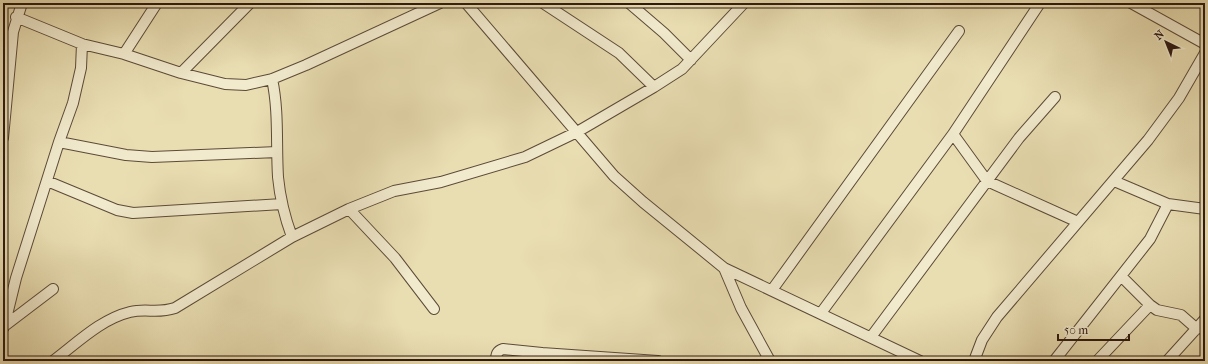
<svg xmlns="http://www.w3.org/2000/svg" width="1208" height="364" font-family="'IM FELL French Canon',serif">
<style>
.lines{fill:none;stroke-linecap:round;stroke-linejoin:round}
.minor-casing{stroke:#5c4a38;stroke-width:12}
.minor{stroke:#f1eacd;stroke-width:10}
</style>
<rect width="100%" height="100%" fill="#e9deb2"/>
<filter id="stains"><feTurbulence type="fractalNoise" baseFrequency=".005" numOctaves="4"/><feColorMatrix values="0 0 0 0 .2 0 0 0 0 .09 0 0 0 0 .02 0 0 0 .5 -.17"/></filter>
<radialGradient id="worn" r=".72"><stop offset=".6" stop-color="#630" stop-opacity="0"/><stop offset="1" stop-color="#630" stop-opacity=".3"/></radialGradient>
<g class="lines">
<g class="minor-casing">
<path id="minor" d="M 466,3 L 614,176 L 643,202 L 724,268 L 741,308 L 770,361
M 543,3 L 619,53 L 654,87
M 629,3 L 664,33 L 691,60
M 1131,3 L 1205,44
M 16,17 L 82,44 L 124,54 L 181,73 L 225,84 L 246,85 L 272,79 L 306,65 L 440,3
M 124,54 L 157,3
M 181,73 L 250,3
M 272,79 C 279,111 276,144 278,177 C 280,198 285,218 292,237
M 953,134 L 987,181 L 1078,222
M 3,138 L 13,32 L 22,3
M 59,142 L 126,155 L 152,157 L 277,152
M 47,181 L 117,210 L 133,213 L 282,204
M 1114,181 L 1168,204 L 1205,209
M 349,209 L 395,258 L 434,309
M 724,268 L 920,361
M 1122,277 L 1150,305 L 1157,310 L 1181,315 L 1197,329
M 772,290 L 959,31
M 821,313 L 953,134 L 1040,3
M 3,327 L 53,289
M 4,327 L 16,278 L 59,142 L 73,103 L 81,68 L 82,44
M 871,337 L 1019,138 L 1055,97
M 53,361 C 77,343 101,319 130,312 C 147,308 157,314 175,308 L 292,237 L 349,209 L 394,191 L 441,182 L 525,157 L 577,132 L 654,87 L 682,69 L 744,3
M 496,361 C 496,354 497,351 503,349 L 542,353
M 542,361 L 542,353 L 658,361
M 974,361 L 982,340 L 997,317 L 1148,140 L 1179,98 L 1205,53
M 1054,361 L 1150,239 L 1168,204
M 1097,361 L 1150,305
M 1167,361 L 1205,319"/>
</g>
<use href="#minor" class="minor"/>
</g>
<rect width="1208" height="364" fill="none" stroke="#e9deb2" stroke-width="16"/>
<rect x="4" y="4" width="1200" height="356" fill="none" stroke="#2d1810" stroke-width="2"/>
<rect x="8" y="8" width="1192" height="348" fill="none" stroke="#2d1810"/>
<g transform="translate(1166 42) rotate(317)" stroke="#f1eacd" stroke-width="3" paint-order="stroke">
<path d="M0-3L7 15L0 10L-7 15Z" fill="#2d1810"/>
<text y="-6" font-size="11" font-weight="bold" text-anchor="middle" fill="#2d1810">N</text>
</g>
<path d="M1058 334v6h71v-6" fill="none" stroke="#2d1810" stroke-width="2"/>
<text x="1064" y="334" font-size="12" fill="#2d1810" stroke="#f1eacd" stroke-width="3" paint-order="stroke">50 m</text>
<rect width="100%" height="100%" filter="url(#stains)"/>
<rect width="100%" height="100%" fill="url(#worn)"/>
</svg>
